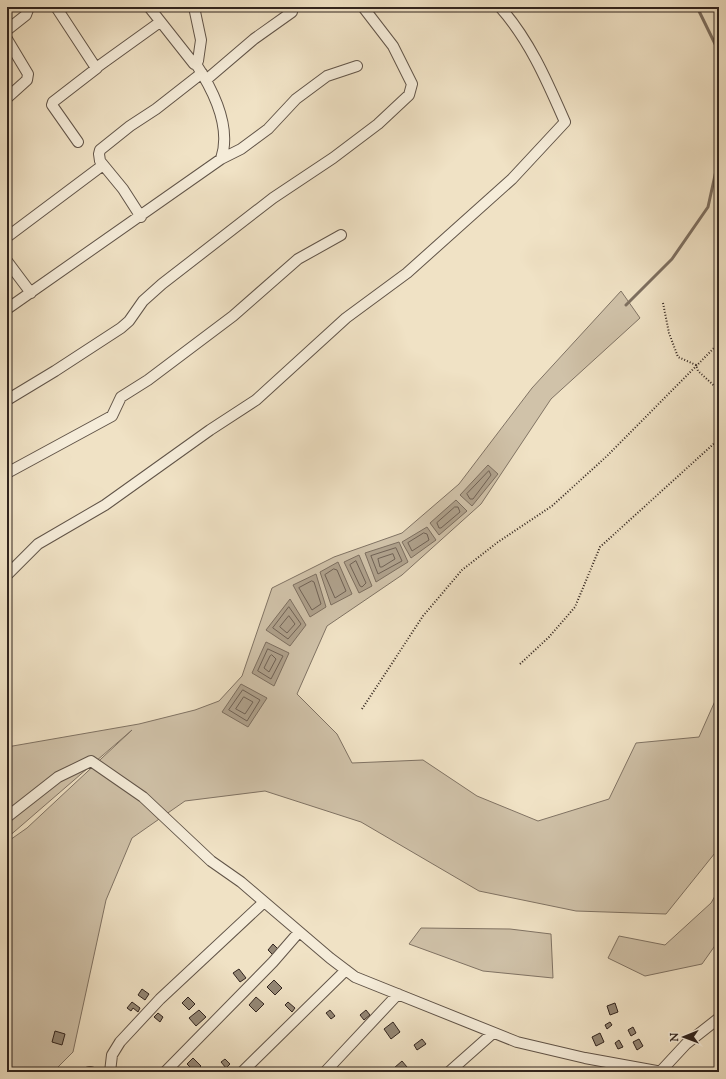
<svg xmlns="http://www.w3.org/2000/svg" width="726" height="1079" font-family="'Sorts Mill Goudy',serif">
<style>
.green{fill:#d0c2a9;stroke:#807364}
.water{fill:#afa18c;stroke:#7d6f60}
.lines{fill:none;stroke-linecap:round;stroke-linejoin:round}
.shore{stroke:#706255;stroke-width:1}
.stream{stroke:#7d6f60;stroke-width:3}
.building{fill:#948775;stroke:#31241e}
.minor-casing{stroke:#615448;stroke-width:12}
.path{stroke:#31241e;stroke-width:2;stroke-dasharray:1 2;stroke-linecap:butt}
.minor{stroke:#f5ecd9;stroke-width:10}
</style>
<rect width="100%" height="100%" fill="#f0e2c5"/>
<filter id="stains"><feTurbulence type="fractalNoise" baseFrequency=".005" numOctaves="4"/><feColorMatrix values="0 0 0 0 .2 0 0 0 0 .09 0 0 0 0 .02 0 0 0 .5 -.17"/></filter>
<radialGradient id="worn" r=".72"><stop offset=".6" stop-color="#630" stop-opacity="0"/><stop offset="1" stop-color="#630" stop-opacity=".3"/></radialGradient>
<path class="green" d="M 621,291 L 640,318 L 551,399 L 481,504 L 402,575 L 327,626 L 297,694 L 337,734 L 352,763 L 423,760 L 477,796 L 538,821 L 609,799 L 636,743 L 699,737 L 719,692 L 719,848 L 666,914 L 576,911 L 479,891 L 361,822 L 265,791 L 185,801 L 132,838 L 106,900 L 73,1052 L 53,1072 L 7,1072 L 7,842 L 27,828 L 132,730 L 7,838 L 7,747 L 139,724 L 195,710 L 219,701 L 242,676 L 272,588 L 334,557 L 402,533 L 459,484 L 532,388 Z
M 719,889 L 719,940 L 702,964 L 645,976 L 608,958 L 619,936 L 665,945 L 711,903 Z
M 421,928 L 510,929 L 551,934 L 553,978 L 483,971 L 409,944 Z"/>
<path class="water" d="M 488,465 L 498,474 L 472,506 L 460,495 Z
M 456,500 L 467,511 L 439,535 L 430,523 Z
M 427,527 L 436,540 L 411,558 L 402,542 Z
M 399,542 L 408,562 L 376,582 L 365,553 Z
M 359,555 L 372,586 L 359,593 L 344,562 Z
M 338,562 L 352,594 L 331,605 L 320,572 Z
M 316,574 L 326,607 L 310,617 L 293,585 Z
M 290,599 L 306,625 L 290,646 L 266,630 Z
M 266,642 L 289,653 L 274,686 L 252,673 Z
M 241,684 L 267,698 L 248,727 L 222,712 Z"/>
<g class="lines">
<path class="shore" d="M 489,471 L 491,475 L 473,499 L 470,499 L 467,494 Z
M 455,507 L 458,507 L 460,512 L 441,528 L 439,528 L 437,523 Z
M 424,533 L 427,534 L 429,540 L 412,551 L 408,543 Z
M 396,548 L 402,561 L 378,574 L 371,556 Z
M 393,554 L 395,559 L 382,567 L 380,567 L 378,559 Z
M 356,561 L 366,583 L 362,587 L 360,586 L 350,565 Z
M 334,569 L 337,570 L 346,591 L 335,598 L 325,575 Z
M 312,581 L 314,582 L 321,604 L 312,610 L 299,588 Z
M 289,607 L 301,624 L 288,639 L 273,628 Z
M 289,616 L 295,624 L 287,633 L 280,627 Z
M 268,649 L 283,656 L 271,679 L 258,671 Z
M 272,655 L 276,659 L 269,672 L 264,668 L 270,656 Z
M 243,690 L 260,700 L 247,721 L 229,710 Z
M 244,697 L 253,702 L 245,714 L 236,709 Z"/>
<path class="stream" d="M 697,7 L 719,52
M 626,305 L 672,259 L 708,207 L 719,157"/>
</g>
<path class="building" d="M 273,944 L 281,952 L 275,957 L 268,950 Z
M 239,969 L 246,978 L 240,982 L 233,973 Z
M 274,980 L 282,988 L 275,995 L 267,987 Z
M 142,989 L 149,994 L 145,1000 L 138,995 Z
M 188,997 L 195,1004 L 189,1010 L 182,1003 Z
M 256,997 L 264,1004 L 256,1012 L 249,1005 Z
M 132,1002 L 140,1008 L 138,1012 L 133,1008 L 131,1011 L 127,1008 Z
M 288,1002 L 295,1008 L 292,1012 L 285,1005 Z
M 615,1003 L 618,1012 L 610,1015 L 607,1006 Z
M 199,1010 L 206,1017 L 196,1026 L 189,1018 Z
M 330,1010 L 335,1016 L 331,1019 L 326,1013 Z
M 366,1010 L 370,1015 L 364,1020 L 360,1015 Z
M 158,1013 L 163,1017 L 160,1022 L 154,1017 Z
M 393,1022 L 400,1032 L 391,1039 L 384,1029 Z
M 610,1022 L 612,1025 L 607,1029 L 605,1025 Z
M 633,1027 L 636,1033 L 631,1036 L 628,1030 Z
M 55,1031 L 65,1034 L 62,1045 L 52,1042 Z
M 600,1033 L 604,1042 L 596,1046 L 592,1037 Z
M 422,1039 L 426,1044 L 417,1050 L 414,1045 Z
M 639,1039 L 643,1046 L 637,1050 L 633,1042 Z
M 619,1040 L 623,1047 L 618,1049 L 615,1043 Z
M 193,1058 L 201,1066 L 195,1072 L 187,1064 Z
M 225,1059 L 230,1064 L 226,1068 L 221,1062 Z
M 402,1061 L 407,1067 L 400,1072 L 397,1072 L 394,1068 Z"/>
<g class="lines">
<g class="minor-casing">
<path id="minor" d="M 56,7 L 96,68 L 160,22
M 149,7 L 194,64 L 198,61 L 201,40 L 194,7
M 7,30 L 26,15 L 29,7
M 7,39 L 28,74 L 27,80 L 7,98
M 206,80 L 254,39 L 292,12
M 78,142 L 52,105 L 53,102 L 97,68
M 221,159 L 241,149 L 268,129 L 296,99 L 327,76 L 357,66
M 141,217 L 123,189 L 100,161 L 99,154 L 100,150 L 130,126 L 156,109 L 202,73
M 7,237 L 103,165
M 7,261 L 31,293
M 7,309 L 221,159 C 232,127 213,90 196,64
M 7,400 L 55,371 L 121,328 L 129,321 L 143,301 L 162,284 L 273,198 L 333,158 L 378,124 L 409,95 L 412,84 L 393,46 L 363,7
M 7,473 L 112,416 L 121,397 L 148,380 L 233,316 L 298,259 L 341,235
M 7,575 L 38,544 L 105,505 L 210,430 L 256,400 L 346,318 L 407,273 L 512,179 L 565,122 C 547,81 530,41 500,7
M 7,817 L 58,777 L 91,761 L 143,797 L 211,861 L 241,882 L 330,958 L 355,977 L 517,1042 L 585,1058 L 662,1072
M 89,1072 L 91,1072
M 110,1072 L 112,1055 L 120,1042 L 160,999 L 264,902
M 165,1072 L 273,962 L 299,932
M 242,1072 L 346,970
M 325,1072 L 398,994
M 449,1072 L 493,1033
M 660,1072 L 686,1044 L 719,1018"/>
</g>
<path class="path" d="M 663,303 L 669,333 L 678,357 L 696,365 L 698,371 L 719,390
M 520,664 L 549,637 L 575,607 L 600,547 L 719,439
M 362,709 L 423,616 L 462,570 L 498,542 L 552,506 L 607,456 L 719,343"/>
<use href="#minor" class="minor"/>
</g>
<rect width="726" height="1079" fill="none" stroke="#f0e2c5" stroke-width="24"/>
<rect x="8" y="8" width="710" height="1063" fill="none" stroke="#31241e" stroke-width="2"/>
<rect x="12" y="12" width="702" height="1055" fill="none" stroke="#31241e"/>
<g transform="translate(684 1037) rotate(269)" stroke="#f5ecd9" stroke-width="3" paint-order="stroke">
<path d="M0-3L7 15L0 10L-7 15Z" fill="#31241e"/>
<text y="-6" font-size="11" font-weight="bold" text-anchor="middle" fill="#31241e">N</text>
</g>
<rect width="100%" height="100%" filter="url(#stains)"/>
<rect width="100%" height="100%" fill="url(#worn)"/>
</svg>
